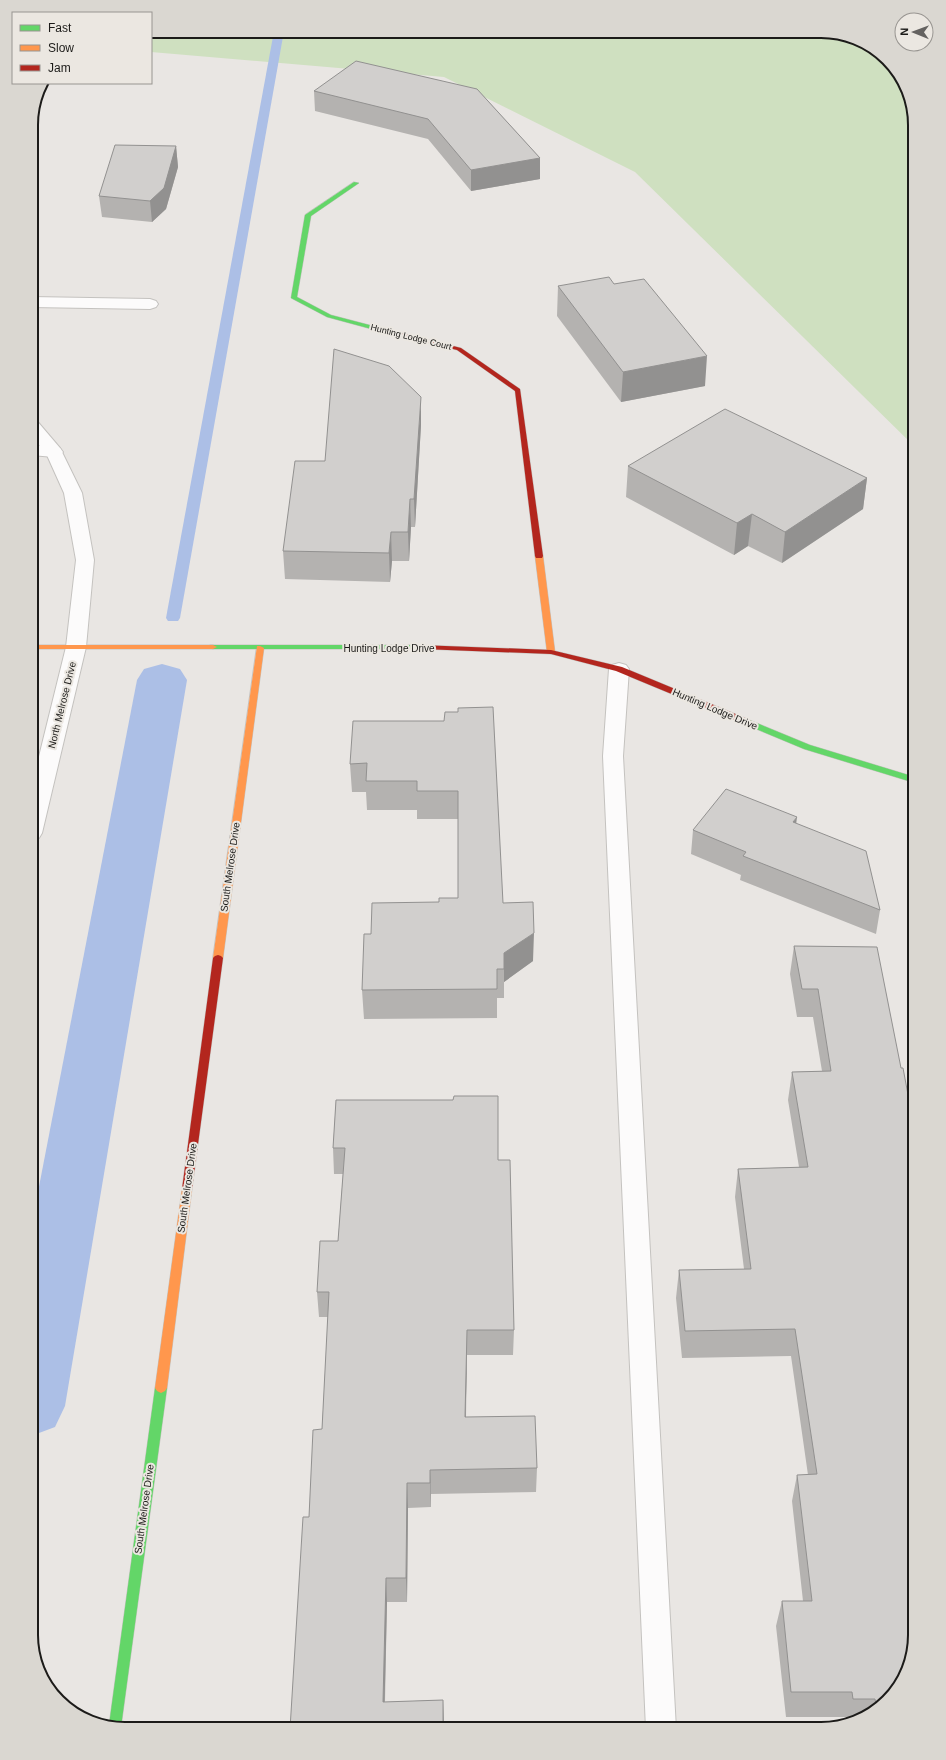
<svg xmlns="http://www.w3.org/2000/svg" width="946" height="1760" font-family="Helvetica,sans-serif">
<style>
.green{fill:#cfe0c0}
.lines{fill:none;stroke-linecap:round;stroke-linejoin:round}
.stream{fill:#acbfe6;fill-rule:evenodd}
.canal{fill:#acbfe6;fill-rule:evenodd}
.lane-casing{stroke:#c4c2bf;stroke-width:2}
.street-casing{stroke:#c4c2bf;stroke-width:2}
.fast-casing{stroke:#c4c2bf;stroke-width:1}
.slow-casing{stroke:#c4c2bf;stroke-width:1}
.jam-casing{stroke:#c4c2bf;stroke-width:1}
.lane{fill:#fcfbfb;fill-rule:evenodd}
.street{fill:#fcfbfb;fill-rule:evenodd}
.fast{fill:#63d668;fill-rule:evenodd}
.slow{fill:#ff974d;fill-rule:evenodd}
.jam{fill:#b3261e;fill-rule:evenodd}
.wall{fill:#b4b2b0}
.shaded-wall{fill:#929190}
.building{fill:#d1cfcd;stroke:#929190}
.labels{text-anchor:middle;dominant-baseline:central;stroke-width:4;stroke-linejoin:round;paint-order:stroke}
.far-street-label{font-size:9px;fill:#1c1b19;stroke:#ebe7e1}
.street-label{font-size:10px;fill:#1c1b19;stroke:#ebe7e1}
.rim{fill:none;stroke:#1c1b19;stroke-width:2}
</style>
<rect width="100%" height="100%" fill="#e9e6e3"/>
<path class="green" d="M 151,31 L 827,31 L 878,50 L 908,89 L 915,125 L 915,447 L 635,172 L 444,77 L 151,52 Z"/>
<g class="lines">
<path class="stream" d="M 274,31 L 284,31 L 180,618 L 178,621 L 168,621 L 166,618 Z"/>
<path class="canal" d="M 162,664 L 180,669 L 187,680 L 65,1406 L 55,1427 L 31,1436 L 31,1228 L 137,680 L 144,669 Z"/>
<g class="lane-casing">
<path id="lane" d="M 31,297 L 150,299 L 156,301 L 158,304 L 156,307 L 150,309 L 31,307 Z
M 31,445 L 60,448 L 63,452 L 60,456 L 54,457 L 31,455 Z
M 619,663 L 626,665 L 629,669 L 623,756 L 676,1729 L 646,1729 L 603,756 L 609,669 L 612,665 Z"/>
</g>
<g class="street-casing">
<path id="street" d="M 31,420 L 37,421 L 60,448 L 82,493 L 94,560 L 86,647 L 42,833 L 39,838 L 31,840 L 31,789 L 66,647 L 76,560 L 64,493 L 46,453 L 31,436 Z"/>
</g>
<g class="fast-casing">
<path id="fast" d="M 354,182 L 359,183 L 311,216 L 297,297 L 331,315 L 377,327 L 377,329 L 375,330 L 327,317 L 291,298 L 305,215 Z
M 210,645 L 422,645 L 426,647 L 422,649 L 213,649 L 209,647 Z
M 747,719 L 810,745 L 915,777 L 915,783 L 804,749 L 744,724 L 743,722 L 744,720 Z
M 161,1383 L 165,1385 L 167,1388 L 121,1727 L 119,1729 L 109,1725 L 155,1388 L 157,1385 Z"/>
</g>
<g class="slow-casing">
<path id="slow" d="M 536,554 L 542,554 L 543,556 L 555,652 L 551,654 L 547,652 L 535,556 Z
M 31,645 L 213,645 L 217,647 L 213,649 L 31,649 Z
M 257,646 L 260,646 L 264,648 L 223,958 L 221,960 L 215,960 L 213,958 Z
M 187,1185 L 191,1186 L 192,1189 L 167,1388 L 165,1391 L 161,1393 L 157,1391 L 155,1388 L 182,1189 L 183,1186 Z"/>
</g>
<g class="jam-casing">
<path id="jam" d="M 375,326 L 461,348 L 520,389 L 543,556 L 542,558 L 536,558 L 535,556 L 515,391 L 457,350 L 373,329 L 373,327 Z
M 419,645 L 551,650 L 622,667 L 750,720 L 751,722 L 750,724 L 744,724 L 616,671 L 551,654 L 422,649 L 418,647 Z
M 218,955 L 221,956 L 223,958 L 192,1189 L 191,1192 L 187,1193 L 183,1192 L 182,1189 L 213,958 L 215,956 Z"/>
</g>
<use href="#lane" class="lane"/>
<use href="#street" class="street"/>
<use href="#fast" class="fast"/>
<use href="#slow" class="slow"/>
<use href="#jam" class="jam"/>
</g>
<path class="wall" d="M 477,89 L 540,158 L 540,179 L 471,191 L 428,139 L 315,111 L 314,91 Z
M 176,146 L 178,167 L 166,209 L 152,222 L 102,217 L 99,196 Z
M 614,284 L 705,386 L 621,402 L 557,316 L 558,286 Z
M 421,425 L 415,527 L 411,527 L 409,561 L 392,561 L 390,582 L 285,579 L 283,551 L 325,461 Z
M 628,466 L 867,478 L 863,509 L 782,563 L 748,546 L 734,555 L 626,497 Z
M 444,721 L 503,903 L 533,961 L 504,982 L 504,998 L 497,998 L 497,1018 L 364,1019 L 362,990 L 371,934 L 439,902 L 458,898 L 458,819 L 417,819 L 417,810 L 367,810 L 366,792 L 352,792 L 350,764 Z
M 796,824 L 880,910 L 876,934 L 740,880 L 741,875 L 691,854 L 693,830 Z
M 794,946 L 877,947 L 899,1687 L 857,1722 L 850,1723 L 846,1723 L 846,1717 L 786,1717 L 776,1626 L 782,1601 L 803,1601 L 792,1501 L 797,1475 L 808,1475 L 791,1356 L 682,1358 L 676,1298 L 679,1270 L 744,1269 L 735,1197 L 738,1169 L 799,1167 L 788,1100 L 792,1072 L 822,1071 L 813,1017 L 797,1017 L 790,974 Z
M 336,1100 L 498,1160 L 514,1330 L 513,1355 L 467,1355 L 466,1417 L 537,1468 L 536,1492 L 431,1494 L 431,1507 L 408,1508 L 407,1602 L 387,1602 L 385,1702 L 443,1700 L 444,1729 L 290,1729 L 309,1517 L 322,1429 L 328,1317 L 319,1317 L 317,1292 L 338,1241 L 343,1174 L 334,1174 L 333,1148 Z"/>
<path class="shaded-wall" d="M 176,146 L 178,167 L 166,209 L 152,222 L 150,201 Z
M 540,158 L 540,179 L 471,191 L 471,170 Z
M 707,356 L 705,386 L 621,402 L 623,372 Z
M 421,397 L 421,425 L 415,527 L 414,499 Z
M 867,478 L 863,509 L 782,563 L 785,532 Z
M 410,499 L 411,527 L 409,561 L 408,532 Z
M 752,514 L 748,546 L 734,555 L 737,523 Z
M 391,532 L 392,561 L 390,582 L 389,553 Z
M 797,817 L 794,841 L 793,822 Z
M 534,933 L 533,961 L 504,982 L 504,953 Z
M 467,1330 L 467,1355 L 465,1442 L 465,1417 Z
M 430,1470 L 431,1494 L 431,1507 L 430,1483 Z
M 407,1483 L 408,1508 L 407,1602 L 406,1578 Z
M 386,1578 L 387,1602 L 384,1725 L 383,1702 Z
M 443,1700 L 444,1729 L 443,1729 Z"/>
<path class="building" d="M 356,61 L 477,89 L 540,158 L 471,170 L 428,119 L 314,91 Z
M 115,145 L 176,146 L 164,188 L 150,201 L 99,196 Z
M 609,277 L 614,284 L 644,279 L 707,356 L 623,372 L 558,286 Z
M 334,349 L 389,366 L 421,397 L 414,499 L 410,499 L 408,532 L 391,532 L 389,553 L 283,551 L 295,461 L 325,461 Z
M 725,409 L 867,478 L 785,532 L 752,514 L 737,523 L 628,466 Z
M 493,707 L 503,903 L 533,902 L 534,933 L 504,953 L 504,969 L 497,969 L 497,989 L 362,990 L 364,934 L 371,934 L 372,903 L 439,902 L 439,898 L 458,898 L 458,791 L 417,791 L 417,781 L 366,781 L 367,763 L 350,764 L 353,721 L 444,721 L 445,712 L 458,712 L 458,708 Z
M 726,789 L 797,817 L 793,822 L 866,851 L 880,910 L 743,856 L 746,852 L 693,830 Z
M 794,946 L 877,947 L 901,1068 L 903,1068 L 915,1132 L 915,1635 L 899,1687 L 876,1706 L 875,1699 L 853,1699 L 852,1692 L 791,1692 L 782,1601 L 812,1601 L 797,1475 L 817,1474 L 795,1329 L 685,1331 L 679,1270 L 751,1269 L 738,1169 L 808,1167 L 792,1072 L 831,1071 L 818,989 L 802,989 Z
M 454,1096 L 498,1096 L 498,1160 L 510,1160 L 514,1330 L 467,1330 L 465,1417 L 535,1416 L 537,1468 L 430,1470 L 430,1483 L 407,1483 L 406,1578 L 386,1578 L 383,1702 L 443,1700 L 443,1729 L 290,1729 L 303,1517 L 309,1517 L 313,1430 L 322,1429 L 329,1292 L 317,1292 L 320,1241 L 338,1241 L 345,1148 L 333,1148 L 336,1100 L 453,1100 Z"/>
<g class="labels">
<g class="far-street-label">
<text transform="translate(411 337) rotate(14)">Hunting Lodge Court</text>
</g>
<g class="street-label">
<text x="389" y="648">Hunting Lodge Drive</text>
<text transform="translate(62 705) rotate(-76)">North Melrose Drive</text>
<text transform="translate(715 709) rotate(23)">Hunting Lodge Drive</text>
<text transform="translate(230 867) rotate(-82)">South Melrose Drive</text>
<text transform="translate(187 1188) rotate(-82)">South Melrose Drive</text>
<text transform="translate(144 1509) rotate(-82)">South Melrose Drive</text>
</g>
</g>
<path d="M0 0H946V1760H0ZM125 38H821A87 87 0 0 1 908 125V1635A87 87 0 0 1 821 1722H125A87 87 0 0 1 38 1635V125A87 87 0 0 1 125 38Z" fill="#dad7d1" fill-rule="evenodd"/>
<path class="rim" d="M125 38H821A87 87 0 0 1 908 125V1635A87 87 0 0 1 821 1722H125A87 87 0 0 1 38 1635V125A87 87 0 0 1 125 38Z"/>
<rect x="12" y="12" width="140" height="72" fill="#ebe7e1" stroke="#989591"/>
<rect x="20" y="25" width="20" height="6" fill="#63d668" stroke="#989591"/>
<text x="48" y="32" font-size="12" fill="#1c1b19">Fast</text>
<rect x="20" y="45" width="20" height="6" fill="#ff974d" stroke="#989591"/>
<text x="48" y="52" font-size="12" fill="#1c1b19">Slow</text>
<rect x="20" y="65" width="20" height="6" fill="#b3261e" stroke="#989591"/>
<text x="48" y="72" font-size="12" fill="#1c1b19">Jam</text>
<g transform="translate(914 32) rotate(271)"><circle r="19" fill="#ebe7e1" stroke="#989591"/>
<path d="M0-3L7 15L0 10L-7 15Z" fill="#646260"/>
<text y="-6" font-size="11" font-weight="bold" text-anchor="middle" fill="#1c1b19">N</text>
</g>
</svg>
